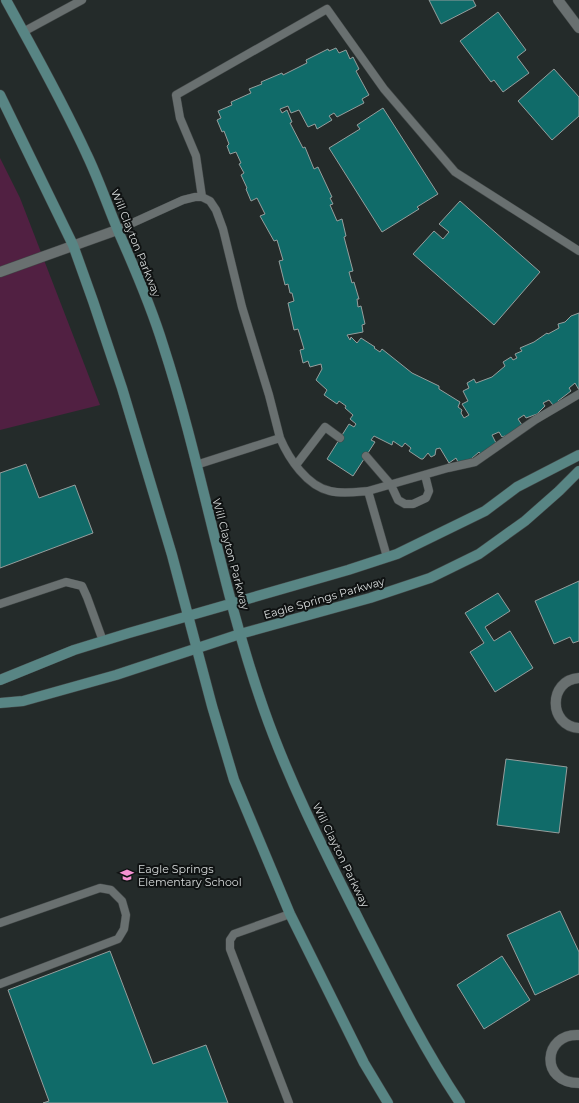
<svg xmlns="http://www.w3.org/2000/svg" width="579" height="1103" font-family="Montserrat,sans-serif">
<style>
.green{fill:#512042}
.building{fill:#106b69;stroke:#969e9d}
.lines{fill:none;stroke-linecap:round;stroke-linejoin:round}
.lane-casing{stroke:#424747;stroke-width:9}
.street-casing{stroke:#424747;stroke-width:11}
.secondary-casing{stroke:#424747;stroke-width:11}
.lane{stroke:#697070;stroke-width:8}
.street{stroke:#697070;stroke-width:10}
.secondary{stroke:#588584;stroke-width:10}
.labels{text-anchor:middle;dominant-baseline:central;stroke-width:4;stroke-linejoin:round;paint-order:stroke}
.street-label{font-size:11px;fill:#d7dbdb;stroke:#0f1212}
.poi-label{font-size:11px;fill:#d7dbdb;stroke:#0f1212;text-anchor:start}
</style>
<rect width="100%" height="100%" fill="#242b2a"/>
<path class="green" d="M 0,158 L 20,198 L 100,405 L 0,430 Z"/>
<path class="building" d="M 429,0 L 473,0 L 476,6 L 441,24 Z
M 498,12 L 526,50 L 517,57 L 529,73 L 503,92 L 494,80 L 491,82 L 460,41 Z
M 336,48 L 339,53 L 346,50 L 350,59 L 353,57 L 359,69 L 356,71 L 369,95 L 362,99 L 364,103 L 337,117 L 334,113 L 329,116 L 332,120 L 317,129 L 315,124 L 308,127 L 299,110 L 291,113 L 288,106 L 280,109 L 282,113 L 287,110 L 292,122 L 290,123 L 303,148 L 305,147 L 314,169 L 318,167 L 332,197 L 330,198 L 333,204 L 330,205 L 337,221 L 342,219 L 346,236 L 344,237 L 353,271 L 349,272 L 352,283 L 354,282 L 359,299 L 357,299 L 358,307 L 361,306 L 365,324 L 362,325 L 363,332 L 347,335 L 350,340 L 351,337 L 357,343 L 361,338 L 375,347 L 374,348 L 380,352 L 382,349 L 412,373 L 439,386 L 439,389 L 460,402 L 458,407 L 462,410 L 461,413 L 464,418 L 469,415 L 462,404 L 468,401 L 463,391 L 469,388 L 467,383 L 474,379 L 476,383 L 492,377 L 505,366 L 503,362 L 511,357 L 513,360 L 517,358 L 515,354 L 522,351 L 520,348 L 534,342 L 547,333 L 548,334 L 559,328 L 558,324 L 565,322 L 571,316 L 579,313 L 579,390 L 575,383 L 569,388 L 571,391 L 558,401 L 559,403 L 553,405 L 549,400 L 543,403 L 545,406 L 537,414 L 526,418 L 524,415 L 518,419 L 522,425 L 513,433 L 502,437 L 499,432 L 492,435 L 497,445 L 481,455 L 479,452 L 471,459 L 459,464 L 456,458 L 449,463 L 440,448 L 436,449 L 435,455 L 431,457 L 428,453 L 423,459 L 421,459 L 409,451 L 411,448 L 405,443 L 402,447 L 393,441 L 392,445 L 374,436 L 371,440 L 375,442 L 353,476 L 327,459 L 349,424 L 354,427 L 356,424 L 350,419 L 353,415 L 345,408 L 346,406 L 339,401 L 337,404 L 324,395 L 327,390 L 316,380 L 322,369 L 321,364 L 310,367 L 308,361 L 303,363 L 300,350 L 304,349 L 298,329 L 294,330 L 288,303 L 294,301 L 292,293 L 290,293 L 288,284 L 285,285 L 279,261 L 283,260 L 277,240 L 274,241 L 260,216 L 265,214 L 257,198 L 251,201 L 246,189 L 247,188 L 241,175 L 244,173 L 239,164 L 241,163 L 236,152 L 230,154 L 227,146 L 229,144 L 224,131 L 222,132 L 217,120 L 221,118 L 218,111 L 232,105 L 231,102 L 251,93 L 249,89 L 262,84 L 261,82 L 282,73 L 283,75 L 307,63 L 306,60 L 328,49 L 329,51 Z
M 554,69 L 579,97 L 579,116 L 552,140 L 518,101 Z
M 383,108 L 438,194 L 417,207 L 419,209 L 382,232 L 329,148 L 360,129 L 357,125 Z
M 460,201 L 540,272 L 494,325 L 413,254 L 434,231 L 443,239 L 449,232 L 439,224 Z
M 26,464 L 39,498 L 75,485 L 93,533 L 0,568 L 0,473 Z
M 579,581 L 579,641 L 573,643 L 570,637 L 554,644 L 535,601 Z
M 498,593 L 510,611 L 485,627 L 494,641 L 510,631 L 533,668 L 495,692 L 470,652 L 484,643 L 465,613 Z
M 506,759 L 567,767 L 559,833 L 497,825 Z
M 560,911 L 579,952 L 579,974 L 535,995 L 507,935 Z
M 110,951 L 153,1064 L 206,1045 L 228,1103 L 43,1103 L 49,1101 L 8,990 Z
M 502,956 L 530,1000 L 484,1029 L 457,985 Z"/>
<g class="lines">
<g class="lane-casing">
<path id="lane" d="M 23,32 L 82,0
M 202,197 L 196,156 L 180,118 L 176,95 L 327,9 L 384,89 L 455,172 L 579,251
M 117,230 L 183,200 L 195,197 L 202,197 L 210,201 L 216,210 L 223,229 L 242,307 L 269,395 L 280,438 L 196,465
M 280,438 C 289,459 307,486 330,491 C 342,494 356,492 368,491 L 387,557
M 366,456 L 391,485 L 398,500 L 405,504 L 413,504 L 426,498 L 429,491 L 425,475
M 296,465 L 325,427 L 340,438
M 368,491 L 448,468 L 475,462 L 535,420 L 579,394
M 0,604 L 66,582 L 82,586 L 87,597 L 103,641
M 0,923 L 100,888 L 111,890 L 122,901 L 126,915 L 124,929 L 118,939 L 0,984
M 289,1103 L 230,949 L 230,940 L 234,934 L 290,914"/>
</g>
<g class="street-casing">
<path id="street" d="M 558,0 L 579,28
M 0,272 L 117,230
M 579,678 C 548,680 548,726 579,728
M 579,1035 C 543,1033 539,1083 579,1083"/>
</g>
<g class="secondary-casing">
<path id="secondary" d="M 6,0 C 34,51 63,102 87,155 C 99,180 108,207 119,233 C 135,269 151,306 163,345 C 202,465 222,591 264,710 C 290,784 326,854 361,924 C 392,985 422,1046 460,1103
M 0,95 L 73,245 L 93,301 L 122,388 L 172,555 L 212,706 L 234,780 L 290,914 L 364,1063 L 388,1103
M 0,680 L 74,650 L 129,633 L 348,570 L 397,554 L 485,511 L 517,487 L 579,455
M 0,703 L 23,701 L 116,675 L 240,634 L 370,598 L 430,578 L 479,554 L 525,521 L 559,491 L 579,471"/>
</g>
<use href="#lane" class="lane"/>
<use href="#street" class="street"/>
<use href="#secondary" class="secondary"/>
</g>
<defs>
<g id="school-bare" transform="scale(1.08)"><path d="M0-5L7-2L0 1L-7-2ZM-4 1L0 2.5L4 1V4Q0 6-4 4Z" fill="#f591d2" stroke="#0f1212" stroke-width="2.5" paint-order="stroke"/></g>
</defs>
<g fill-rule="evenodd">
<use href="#school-bare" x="127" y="875"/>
</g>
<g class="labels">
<g class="street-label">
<text transform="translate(136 243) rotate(68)">Will Clayton Parkway</text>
<text transform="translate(231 554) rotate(75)">Will Clayton Parkway</text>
<text transform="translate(324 598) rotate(-16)">Eagle Springs Parkway</text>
<text transform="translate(341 855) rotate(64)">Will Clayton Parkway</text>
</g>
<g class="poi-label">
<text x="138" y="869">Eagle Springs<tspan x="138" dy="13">Elementary School</tspan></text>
</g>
</g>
</svg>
